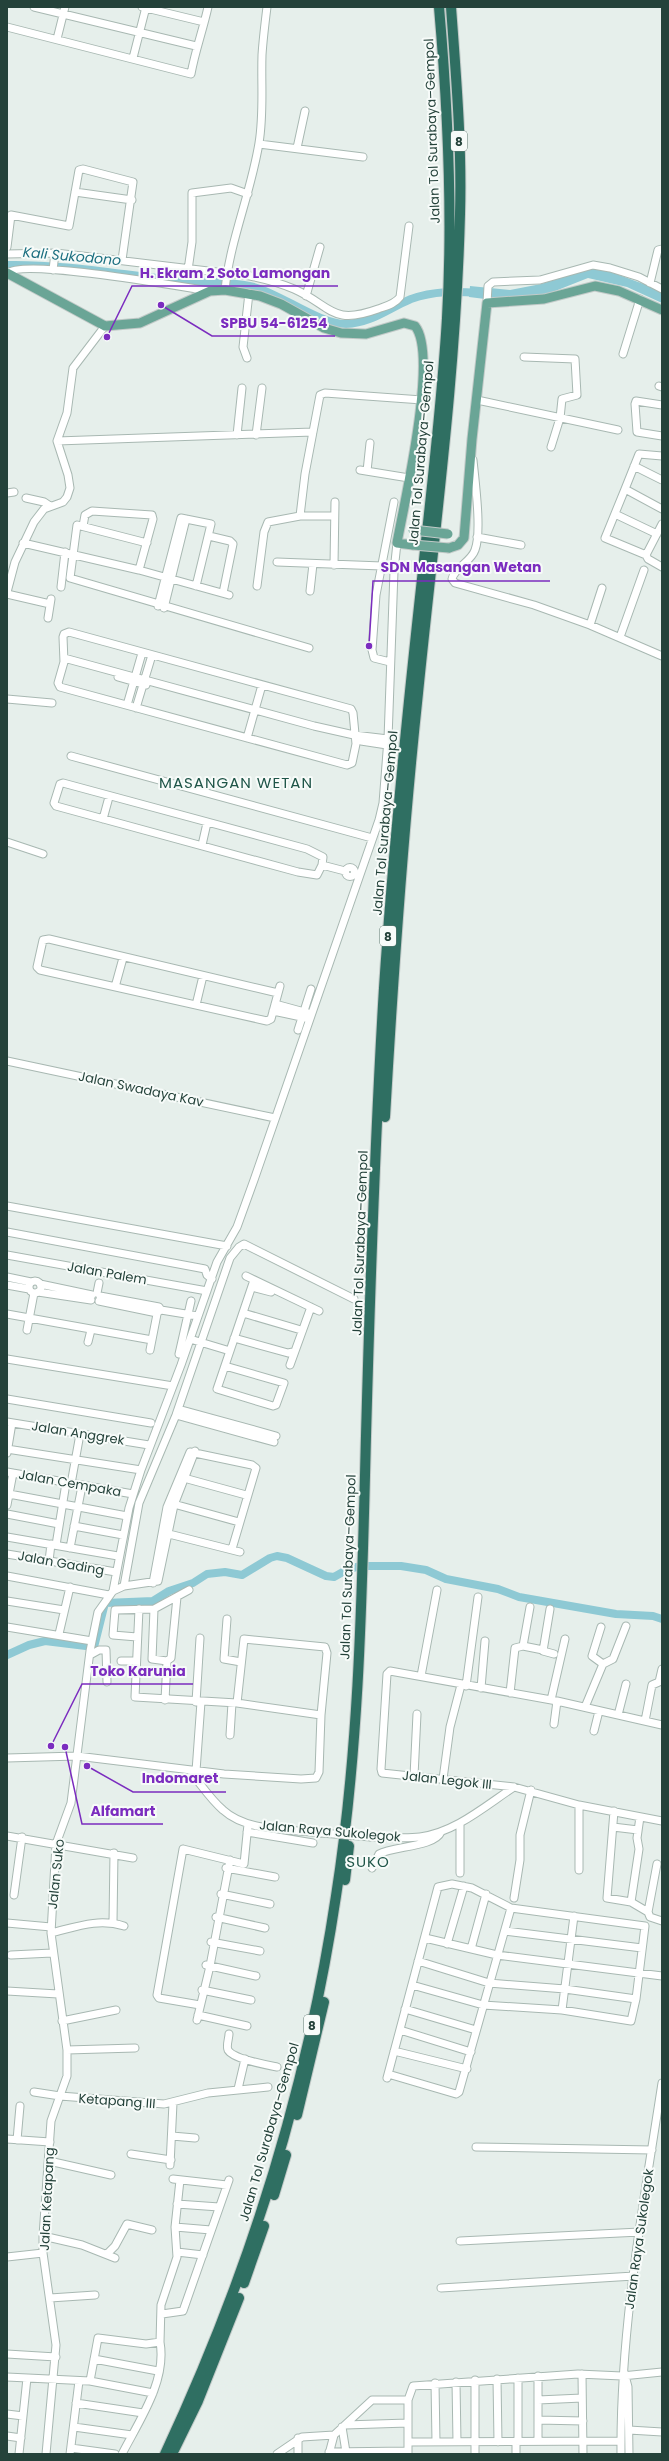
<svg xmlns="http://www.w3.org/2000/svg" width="669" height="2461" font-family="Poppins,sans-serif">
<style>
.water{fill:#8ec9d4}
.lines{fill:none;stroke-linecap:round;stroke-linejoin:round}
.river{stroke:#8ec9d4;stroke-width:8}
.minor-casing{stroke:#a8b8b2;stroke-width:9}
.major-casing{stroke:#c2cac8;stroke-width:11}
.highway-casing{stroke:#c2cac8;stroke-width:12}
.minor{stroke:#fff;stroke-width:7}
.major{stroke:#6aa596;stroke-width:9}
.highway{stroke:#2f6f62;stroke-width:10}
.minor-bridge-casing{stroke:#a8b8b2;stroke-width:9;stroke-linecap:butt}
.major-bridge-casing{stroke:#c2cac8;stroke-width:11;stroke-linecap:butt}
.minor-bridge{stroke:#fff;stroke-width:7}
.major-bridge{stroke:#6aa596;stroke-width:9}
.labels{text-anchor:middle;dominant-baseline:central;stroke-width:4;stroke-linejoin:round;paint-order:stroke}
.shield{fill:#f7fbf9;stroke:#637a73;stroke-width:1}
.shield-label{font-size:12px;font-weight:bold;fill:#24423a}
.street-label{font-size:13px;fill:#24423a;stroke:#f7fbf9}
.water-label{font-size:14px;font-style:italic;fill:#1c6f80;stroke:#f7fbf9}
.quarter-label{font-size:15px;letter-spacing:1px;fill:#1f5548;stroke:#f7fbf9}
.leader{fill:none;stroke:#7b2cbf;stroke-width:1.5}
.callout-dot{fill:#7b2cbf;stroke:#f7fbf9;stroke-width:1.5}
.callout-label{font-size:14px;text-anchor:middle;font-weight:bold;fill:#7b2cbf;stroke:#f7fbf9;stroke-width:4;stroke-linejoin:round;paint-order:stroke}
</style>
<rect width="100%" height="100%" fill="#e6efeb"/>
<path class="water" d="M 595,266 L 657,289 L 662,292 L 662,303 L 627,287 L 588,278 L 540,297 L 485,299 L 469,297 L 470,286 L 510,290 L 541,284 Z"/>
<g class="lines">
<path class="river" d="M 7,265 C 60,264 111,273 164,279 C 194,283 224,280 254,287 C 281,294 319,324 346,324 C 372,323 389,308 411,299 C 434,291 455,291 479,293
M 7,1655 L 29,1645 L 45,1641 L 94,1647 L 105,1603 L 153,1601 L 169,1591 L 193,1583 L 207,1574 L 225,1572 L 242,1575 L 270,1558 L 277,1556 L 287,1558 L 326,1576 L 334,1577 L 348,1569 L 361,1566 L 401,1566 L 426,1570 L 446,1579 L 498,1589 L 519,1597 L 616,1614 L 653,1616 L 662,1619"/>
<g class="minor-casing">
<path id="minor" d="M 34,7 L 196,46
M 142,7 L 204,22
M 7,27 L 191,74 C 195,51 203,30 208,7
M 57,39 L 65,7
M 133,58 L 146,7
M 259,144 L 363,157
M 297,148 L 305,111
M 75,192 L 132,200
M 7,247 L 11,215 L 69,226 L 79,170 L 83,169 L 133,182 L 122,260
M 7,254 L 55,253 L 91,257 L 250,276 C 265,279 280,283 294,289 C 332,306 331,326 378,309 C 386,306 395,304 400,297 L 409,226
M 53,270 L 55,253
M 188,270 L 192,242 L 192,193 L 231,188 L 248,194
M 8,273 C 22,258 182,287 210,291
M 650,283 L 658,250 L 662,249
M 225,290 C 230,240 251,193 259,143 C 264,113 261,85 262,55 C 263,39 265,23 267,7
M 306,296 L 320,247
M 487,303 L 488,286 L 493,282 L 540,280 L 593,265 L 610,268 L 639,277 L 662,289
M 623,354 L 640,299
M 524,357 L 575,359 L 577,395 L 562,399 L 560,418 L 551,447
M 247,358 L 243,347 L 249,293
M 659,386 L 662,387
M 477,400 L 618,430
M 662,405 L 636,401 L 635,404 L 637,432 L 662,436
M 237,435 L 242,388
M 256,435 L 262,388
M 57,441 L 313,432
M 473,460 C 475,481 482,532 475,550 C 471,562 454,568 452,579 L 455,583 L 534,605 L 590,625 L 662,656
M 634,466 L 662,480
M 360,470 L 409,478
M 367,471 L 370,443
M 625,489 L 639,454 L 662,456
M 7,493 L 14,492
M 26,498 L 44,502 L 50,506
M 615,514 L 657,534
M 300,516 L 305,474 L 320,395 L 325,393 L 422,400
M 662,524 L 646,555 L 648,559 L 662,567
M 83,526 L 85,515 L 92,511 L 152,515 L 153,519 L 139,570
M 209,536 L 230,541 L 233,544 L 223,593
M 477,537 L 521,545
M 23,543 L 139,570 L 229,595
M 147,543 L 77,525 L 70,578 L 309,648
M 646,555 L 605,538 L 625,489 L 662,509
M 277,562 L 382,566
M 334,565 L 335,502
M 257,586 L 264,532 L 268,522 L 300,516 L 333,516
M 61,587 L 65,552
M 310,591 L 313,564
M 7,592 L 15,562 L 34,522 L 44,509 L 63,502 L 67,497 L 70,488 L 68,475 L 57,441 L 67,413 L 73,368 L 105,326
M 7,594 L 50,604
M 158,606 L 181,518 L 211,524 L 196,586
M 164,608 L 186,519
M 48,618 L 51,599
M 590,625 L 602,588
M 69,632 L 351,709 L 353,713 L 356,744 L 352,763 L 347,765 L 60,687 L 58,683 L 64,662 L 63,637 L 64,634 Z
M 620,637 L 644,570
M 64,658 L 314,726 L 354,735 L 388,739
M 390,662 L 374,658 L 372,650 L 376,595 L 394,502
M 118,677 L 146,685
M 7,699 L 52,703
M 127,705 L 142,653
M 136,708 L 152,655
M 247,738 L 262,685
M 361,741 L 387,745
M 71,756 L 372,838
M 63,783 L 307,849 L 323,857 L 322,865 L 317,875 L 298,872 L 56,806 L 54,803 L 60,784 Z
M 103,819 L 109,797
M 7,842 L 43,854
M 202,845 L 207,823
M 322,865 L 345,871
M345.5 872a4.5 4.5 0 1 1 9 0a4.5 4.5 0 1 1-9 0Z
M 115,987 L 123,958
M 278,993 L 49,939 L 43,940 L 37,967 L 40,970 L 267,1021 L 271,1019 L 280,986
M 275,1004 L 308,1013
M 196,1005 L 203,976
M 273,1011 L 306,1018
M 298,1030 L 311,989
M 7,1061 L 275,1118
M 7,1206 L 227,1246
M 7,1232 L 205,1269 L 207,1275 L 212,1279
M 7,1255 L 207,1291
M 246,1276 L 319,1311
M 7,1277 L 31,1282
M29 1287a6 6 0 1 1 12 0a6 6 0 1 1-12 0Z
M 40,1284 L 92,1295
M 7,1285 L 29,1289
M 252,1287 L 271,1292
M 38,1292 L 91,1300
M 97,1293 L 99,1283
M 100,1296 L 159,1307 L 161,1310
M 99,1301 L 157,1313 L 161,1310 L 198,1316
M 243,1313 L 301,1330
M 7,1314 L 152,1340
M 27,1330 L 34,1293
M 234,1338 L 288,1353 L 293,1352
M 190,1339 L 230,1351
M 88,1342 L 91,1330
M 150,1350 L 158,1309
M 179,1354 L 191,1301
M 7,1359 L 173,1386
M 290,1365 L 311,1307
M 225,1366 L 284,1383 L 276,1405 L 273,1406 L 217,1389 L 254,1280
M 7,1399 L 151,1423
M 178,1409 L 276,1436
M 176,1415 L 274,1442
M 7,1422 L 149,1445
M 7,1449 L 141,1470
M 7,1453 L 12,1423
M 7,1472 L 133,1494
M 184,1478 L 246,1495
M 71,1484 L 80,1434
M 9,1494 L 13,1473
M 170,1503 L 239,1522
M 7,1505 L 9,1494 L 127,1516
M 7,1514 L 59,1524
M 74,1526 L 123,1535
M 169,1534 L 240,1552
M 7,1537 L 118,1556
M 56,1545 L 66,1483
M 70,1548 L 82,1486
M 7,1554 L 116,1572
M 49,1561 L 51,1544
M 7,1576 L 109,1595
M 153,1583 L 167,1507 L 190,1452 L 252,1465 L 256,1468 L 232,1549
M 124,1586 L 139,1503 L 176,1415 L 230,1258 L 239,1247 L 244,1244 L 354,1299
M 113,1591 L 129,1508 L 141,1470 L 181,1365 L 217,1262 L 237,1227 L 254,1180 L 379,820 L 383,803 L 388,739 L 394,571 L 397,543
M 7,1601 L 64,1610
M 139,1609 L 135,1697 L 237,1703 L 321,1715
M 154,1609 L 152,1659 L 167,1661
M 550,1609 L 543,1651 L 554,1654
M 227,1619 L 224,1659 L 241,1662
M 7,1627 L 92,1641
M 601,1627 L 592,1656 L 603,1664
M 59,1634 L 70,1587
M 137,1637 L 113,1635 L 115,1610 L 154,1609 L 189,1590
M 523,1646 L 543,1650
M 90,1655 L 99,1650 L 106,1650 L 107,1682
M 121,1661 L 136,1661
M 421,1676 L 437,1590
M 466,1686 L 478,1597
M 481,1688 L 485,1641
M 510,1693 L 515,1648 L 523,1646 L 530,1607
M 165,1700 L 167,1661 L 171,1658 L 177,1597
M 551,1700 L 565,1639
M 196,1702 L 200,1638
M 585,1707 L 603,1664 L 613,1659 L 626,1626
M 618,1715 L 626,1684
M 645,1721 L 652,1685 L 659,1682 L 662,1669
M 554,1724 L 557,1701
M 662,1725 L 557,1701 L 390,1671 L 387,1674 L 381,1769 L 382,1773 L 514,1787 L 579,1805 L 662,1821
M 594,1731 L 599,1711
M 230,1735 L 232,1703
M 7,1758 L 77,1756 L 224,1774 L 301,1779 L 316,1778 L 319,1772 L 321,1715 L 327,1653 L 325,1647 L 244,1639 L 237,1703
M 189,1770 C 200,1783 210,1799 223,1810 C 247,1832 290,1829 321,1833
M 196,1771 L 201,1702
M 414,1776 L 417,1714
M 443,1779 L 450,1727 L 461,1685
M 579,1805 L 579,1870
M 614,1811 L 607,1898 L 631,1902 L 648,1912 L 657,1864
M 460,1823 L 460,1873
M 613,1827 L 638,1830
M 247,1832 L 313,1843
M 7,1836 L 133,1858
M 371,1837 C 387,1837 404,1839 420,1837 C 456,1832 485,1806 514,1787
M 226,1868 L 275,1877
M 372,1868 L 379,1854 C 394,1846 434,1847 441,1832
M 221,1894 L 270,1904
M 14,1895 L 22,1837
M 514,1898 L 520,1860 L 520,1835 L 531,1790
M 631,1902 L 639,1849 L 637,1838 L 640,1817
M 648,1912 L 650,1917 L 662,1921
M 216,1917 L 265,1928
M 113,1922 L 114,1853
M 7,1923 L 51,1927
M 505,1931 L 642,1948
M 51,1933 C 76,1927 98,1918 124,1926
M 425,1938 L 497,1955 L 662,1976
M 211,1942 L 260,1951
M 447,1944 L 464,1886
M 471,1949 L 486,1894
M 11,1955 L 52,1953
M 418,1961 L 489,1983 L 565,1989 L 636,1999
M 206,1965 L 256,1976
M 202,1990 L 251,2000
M 7,1991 L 58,1994
M 200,2005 L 159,1998 L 157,1995 L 183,1849 L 244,1864 L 248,1824
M 405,2009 L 476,2030
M 562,2010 L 574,1916
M 198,2015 L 247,2026
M 197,2020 L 210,1966 L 230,1860
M 62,2021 L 116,2010
M 400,2030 L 471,2052
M 229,2034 C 229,2038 226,2046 228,2050 C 233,2059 267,2065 277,2067
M 67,2050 L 135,2048
M 394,2051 L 467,2069
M 388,2074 L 456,2094 L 459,2092 L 511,1908
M 387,2078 L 438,1887 L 452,1884 L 472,1888 L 511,1908 L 645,1926 L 636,1999 L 631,2021 L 562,2010 L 483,2005 L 412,1985
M 238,2089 L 245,2059
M 34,2092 L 60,2096 L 164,2104 L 208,2093 L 268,2087
M 172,2136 L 195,2138
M 7,2139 L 50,2142
M 17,2140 L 20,2106
M 476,2147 L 652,2150
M 131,2154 L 171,2160
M 49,2161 L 111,2175
M 170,2165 L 173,2103
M 173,2179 L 227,2185
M 177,2204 L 219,2207
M 175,2227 L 211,2230
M 43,2236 L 82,2245 L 115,2258
M 460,2241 L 640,2232
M 177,2252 L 203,2255
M 107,2254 L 115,2246 L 127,2224 L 152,2230
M 7,2257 L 43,2253
M 441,2288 L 634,2276
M 50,2298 L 95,2295
M 162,2314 L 183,2311 L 229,2180
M 160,2342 L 161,2305 L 177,2257 L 175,2227 L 180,2180
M 7,2354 L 56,2357
M 94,2359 L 158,2371
M 624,2372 L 628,2387 L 629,2454
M 582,2374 L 583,2454
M 7,2377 L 90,2381 L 153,2393
M 518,2378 L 518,2441
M 497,2379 L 498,2442
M 90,2381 L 98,2338 L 146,2344 L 160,2342 C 167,2381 139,2421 122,2454
M 456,2382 L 457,2442
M 435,2383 L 436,2442
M 538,2400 L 582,2398
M 76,2403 L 143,2413
M 7,2414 L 23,2416
M 538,2420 L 583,2421
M 345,2425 L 408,2423
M 74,2427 L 132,2435
M 342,2427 L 346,2452
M 629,2430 L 662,2432
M 7,2436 L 21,2438
M 516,2441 L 516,2454
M 538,2441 L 538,2376
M 408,2442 L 621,2441
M 71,2448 L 115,2454
M 329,2452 L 408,2451
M 19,2454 L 27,2378
M 46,2454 L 56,2345 L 43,2253 L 43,2236 L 51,2121 L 67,2076 L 67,2050 L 51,1933 L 56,1844 L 71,1803 L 90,1651 L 98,1612 L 113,1591 L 124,1586 L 158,1581 L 174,1505 L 195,1451
M 70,2454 L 79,2381
M 277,2454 L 302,2437 L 334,2435 L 372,2400 L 408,2400
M 298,2454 L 298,2438
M 329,2454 L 334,2435
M 408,2454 L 408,2400 L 413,2386 L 578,2374 L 622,2376 L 662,2372
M 475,2454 L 475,2380
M 621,2454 C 620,2330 643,2206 662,2083"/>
</g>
<g class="major-casing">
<path id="major" d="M 7,273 L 105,326 L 140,323 L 210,291 L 225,290 L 260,296 L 281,304 L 324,328 L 341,333 L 366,334 L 404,323 L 415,326 C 439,355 404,504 397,543 L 413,545
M 449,548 L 458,545 L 464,538 L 472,439 L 487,303 L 544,299 L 595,286 L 619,291 L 662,310"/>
</g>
<g class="highway-casing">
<path id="highway" d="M 385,1117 C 393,976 403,834 418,693 C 434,533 456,375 460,214 C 462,145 456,76 451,7
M 345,1880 L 349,1846
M 297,2115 L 324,2002
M 274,2195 L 286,2155
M 244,2283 L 264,2226
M 174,2450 L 198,2401 L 239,2298
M 165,2454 C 248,2277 307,2090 336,1896 C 360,1744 362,1589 366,1436 C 370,1287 375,1137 384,988 C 393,851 407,715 422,579 C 431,492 442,405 447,318 C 453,215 448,110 439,7"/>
</g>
<use href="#minor" class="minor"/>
<use href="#major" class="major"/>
<use href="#highway" class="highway"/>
<g class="minor-bridge-casing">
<path id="minor-bridge" d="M 321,1833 L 371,1837"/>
</g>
<g class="major-bridge-casing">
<path id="major-bridge" d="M 413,530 L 448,534
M 413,545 L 449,548"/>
</g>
<use href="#minor-bridge" class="minor-bridge"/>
<use href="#major-bridge" class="major-bridge"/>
</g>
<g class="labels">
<g class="shield">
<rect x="451" y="131" width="16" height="20" rx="3"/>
<rect x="380" y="926" width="16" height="20" rx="3"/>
<rect x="304" y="2015" width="16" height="20" rx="3"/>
</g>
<g class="shield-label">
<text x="459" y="141">8</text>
<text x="388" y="936">8</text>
<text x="312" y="2025">8</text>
</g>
<g class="street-label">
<text transform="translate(432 131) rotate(-92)">Jalan Tol Surabaya–Gempol</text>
<text transform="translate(421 453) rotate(-85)">Jalan Tol Surabaya–Gempol</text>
<text transform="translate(385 823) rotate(-85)">Jalan Tol Surabaya–Gempol</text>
<text transform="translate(141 1089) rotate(12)">Jalan Swadaya Kav</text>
<text transform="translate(360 1243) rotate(-88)">Jalan Tol Surabaya–Gempol</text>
<text transform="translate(107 1273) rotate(10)">Jalan Palem</text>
<text transform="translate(78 1433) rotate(9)">Jalan Anggrek</text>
<text transform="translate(70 1483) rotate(10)">Jalan Cempaka</text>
<text transform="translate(61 1563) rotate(10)">Jalan Gading</text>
<text transform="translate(348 1567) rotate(-88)">Jalan Tol Surabaya–Gempol</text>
<text transform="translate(447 1780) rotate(6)">Jalan Legok III</text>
<text transform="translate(330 1831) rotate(5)">Jalan Raya Sukolegok</text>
<text transform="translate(56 1874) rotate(-84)">Jalan Suko</text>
<text transform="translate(117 2101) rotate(4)">Ketapang III</text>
<text transform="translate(269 2132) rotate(-74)">Jalan Tol Surabaya–Gempol</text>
<text transform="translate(47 2199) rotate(-87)">Jalan Ketapang</text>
<text transform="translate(639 2239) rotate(-82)">Jalan Raya Sukolegok</text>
</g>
<g class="water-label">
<text transform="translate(72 256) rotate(5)">Kali Sukodono</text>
</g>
<g class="quarter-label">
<text x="236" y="782">MASANGAN WETAN</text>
<text x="368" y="1861">SUKO</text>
</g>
</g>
<path class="leader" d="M107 337L132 286H338M161 305L212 336H335M369 646L373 581H550M51 1746L82 1684H193M87 1766L133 1792H226M65 1747L82 1824H163"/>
<g class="callout-dot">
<circle cx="107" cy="337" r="4"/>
<circle cx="161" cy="305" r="4"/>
<circle cx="369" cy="646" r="4"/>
<circle cx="51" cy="1746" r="4"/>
<circle cx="87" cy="1766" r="4"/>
<circle cx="65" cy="1747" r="4"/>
</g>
<g class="callout-label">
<text x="235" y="278">H. Ekram 2 Soto Lamongan</text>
<text x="274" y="328">SPBU 54-61254</text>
<text x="461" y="572">SDN Masangan Wetan</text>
<text x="138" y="1676">Toko Karunia</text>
<text x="180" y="1783">Indomaret</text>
<text x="123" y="1816">Alfamart</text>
</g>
<rect width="669" height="2461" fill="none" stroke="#24423a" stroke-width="16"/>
</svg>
